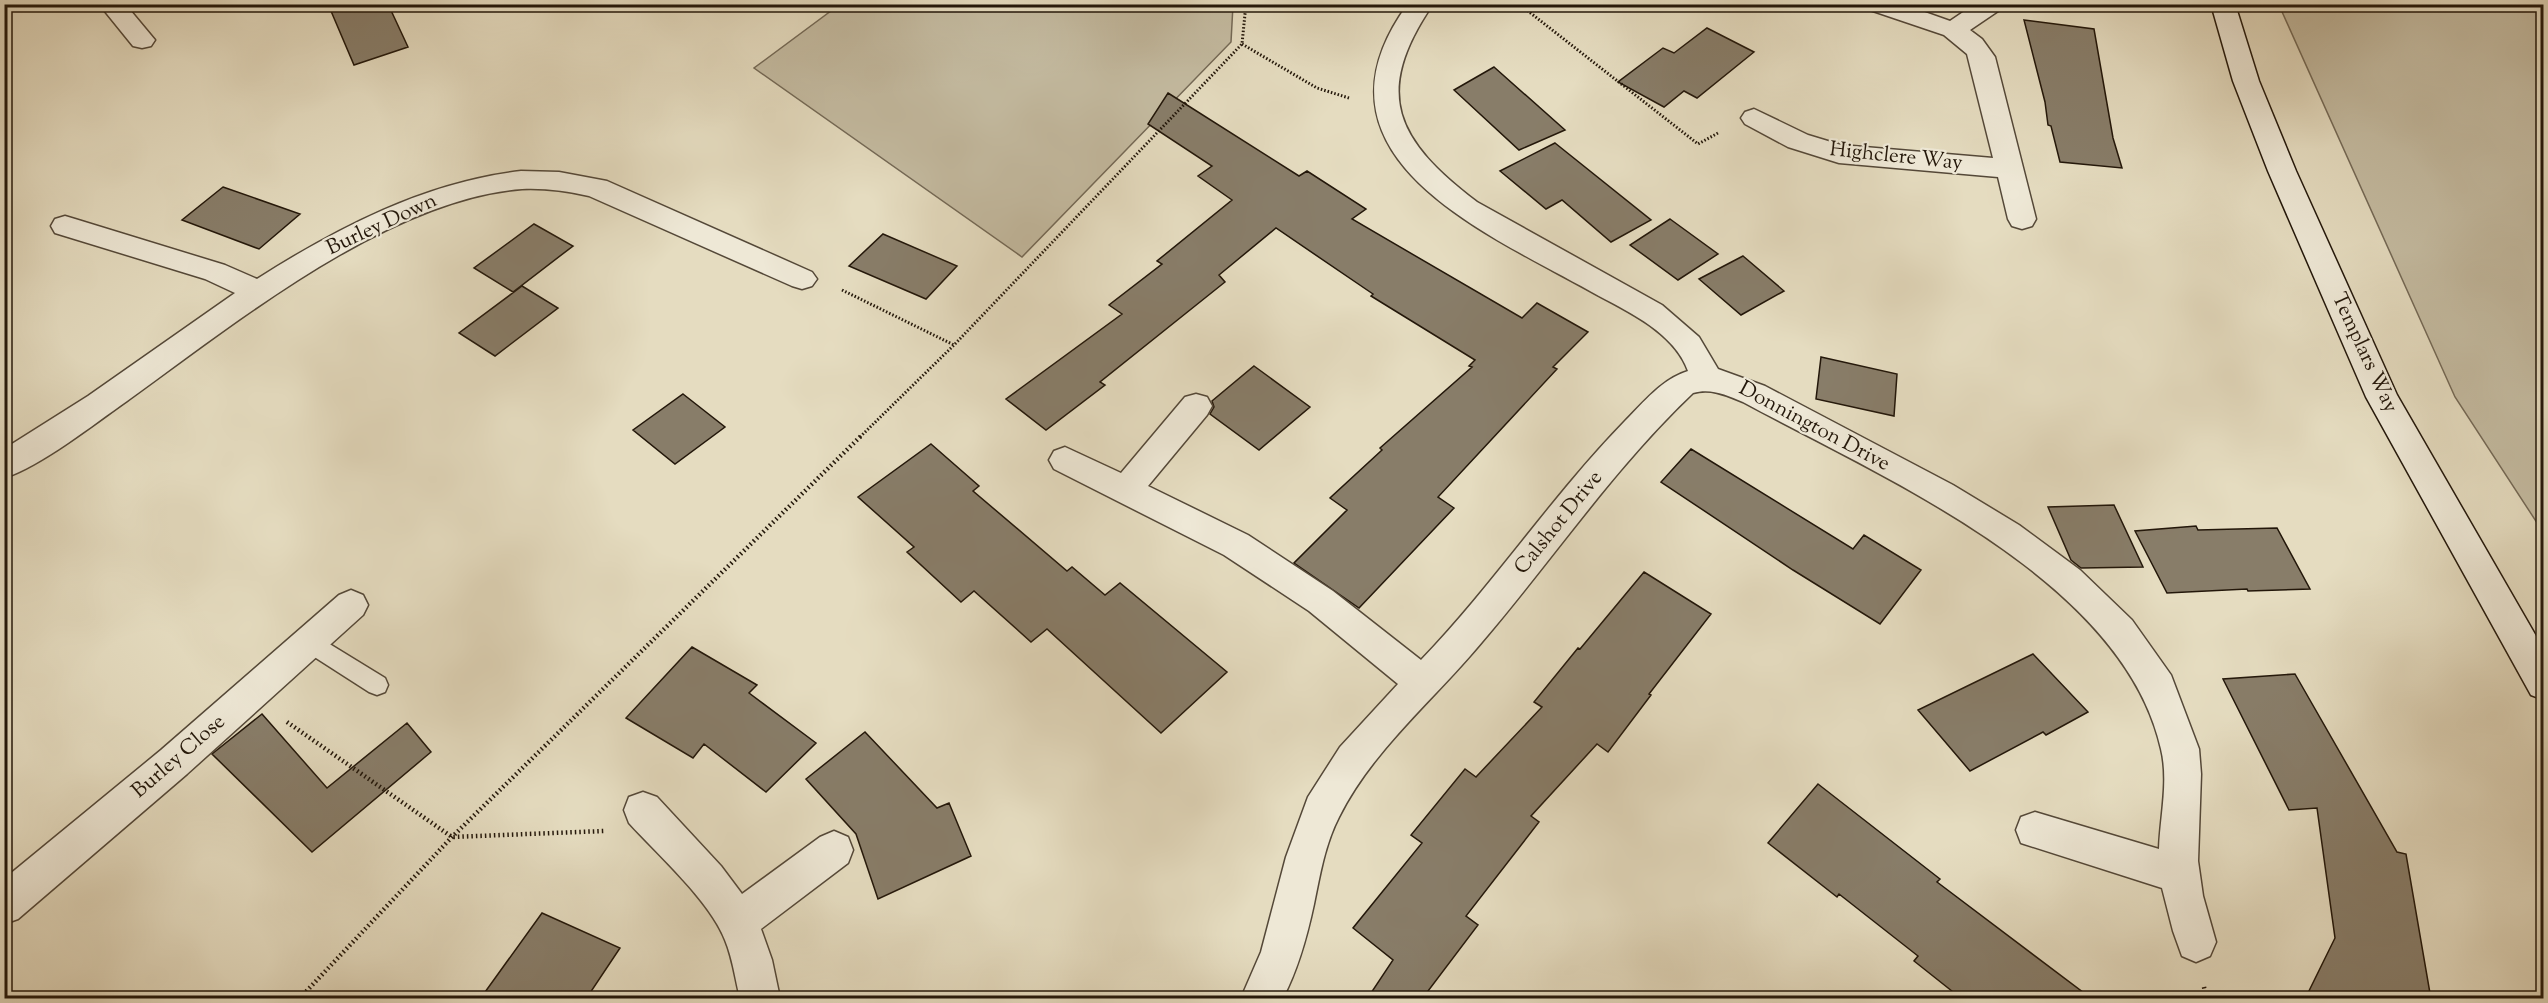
<svg xmlns="http://www.w3.org/2000/svg" width="2548" height="1003" font-family="'Sorts Mill Goudy',serif">
<style>
.green{fill:#c4bba1;stroke:#746956;stroke-width:1.5}
.building{fill:#887d69;stroke:#23170a;stroke-width:1.5}
.lines{fill:none;stroke-linecap:round;stroke-linejoin:round}
.lane-casing{stroke:#544838;stroke-width:3}
.street-casing{stroke:#544838;stroke-width:3}
.secondary-casing{stroke:#23170a;stroke-width:3}
.path-far1{stroke:#23170a;stroke-width:3;stroke-dasharray:1.5 2;stroke-linecap:butt}
.path{stroke:#23170a;stroke-width:4.5;stroke-dasharray:1.5 3;stroke-linecap:butt}
.lane{fill:#eee8d6;fill-rule:evenodd}
.street{fill:#eee8d6;fill-rule:evenodd}
.secondary{fill:#eee8d6;fill-rule:evenodd}
.labels{text-anchor:middle;dominant-baseline:central;stroke-width:4.5;stroke-linejoin:round;paint-order:stroke}
.street-label{font-size:21px;fill:#23170a;stroke:#eee8d6}
</style>
<rect width="100%" height="100%" fill="#e5dcc0"/>
<filter id="stains"><feTurbulence type="fractalNoise" baseFrequency=".00333" numOctaves="4"/><feColorMatrix values="0 0 0 0 .2 0 0 0 0 .09 0 0 0 0 .02 0 0 0 .5 -.17"/></filter>
<radialGradient id="worn" r=".72"><stop offset=".6" stop-color="#630" stop-opacity="0"/><stop offset="1" stop-color="#630" stop-opacity=".3"/></radialGradient>
<path class="green" d="M 839,5 L 1233,5 L 1231,42 L 1022,257 L 754,68 Z
M 2279,5 L 2543,5 L 2543,532 L 2455,397 Z"/>
<path class="building" d="M 328,4 L 388,4 L 408,47 L 354,65 Z
M 2024,20 L 2094,29 L 2113,138 L 2122,168 L 2060,162 L 2051,126 L 2048,125 L 2045,102 Z
M 1707,28 L 1754,52 L 1697,98 L 1684,91 L 1664,107 L 1618,82 L 1663,48 L 1674,53 Z
M 1494,67 L 1565,130 L 1519,150 L 1454,90 Z
M 1168,93 L 1299,176 L 1307,171 L 1366,209 L 1352,219 L 1522,318 L 1537,303 L 1588,332 L 1553,367 L 1557,369 L 1438,497 L 1454,508 L 1359,608 L 1294,563 L 1347,510 L 1330,498 L 1382,450 L 1380,448 L 1472,367 L 1469,366 L 1475,360 L 1371,296 L 1373,294 L 1276,228 L 1219,275 L 1225,282 L 1100,382 L 1105,385 L 1046,430 L 1006,399 L 1122,314 L 1109,305 L 1162,264 L 1157,261 L 1232,200 L 1198,176 L 1212,166 L 1148,124 Z
M 1555,143 L 1651,220 L 1611,242 L 1562,200 L 1546,209 L 1500,171 Z
M 223,187 L 300,214 L 259,249 L 182,220 Z
M 1670,219 L 1718,254 L 1678,280 L 1630,245 Z
M 534,224 L 573,246 L 513,292 L 474,268 Z
M 883,234 L 957,266 L 926,299 L 849,266 Z
M 1743,256 L 1784,291 L 1741,315 L 1699,279 Z
M 522,286 L 558,308 L 495,356 L 459,333 Z
M 1821,357 L 1897,374 L 1894,416 L 1816,399 Z
M 1254,366 L 1310,407 L 1259,450 L 1210,414 L 1214,407 L 1212,401 Z
M 683,394 L 725,427 L 675,464 L 633,430 Z
M 931,444 L 979,486 L 973,491 L 1067,571 L 1072,567 L 1105,595 L 1120,583 L 1227,672 L 1161,733 L 1047,629 L 1031,642 L 974,591 L 961,602 L 907,552 L 914,547 L 858,497 Z
M 1691,449 L 1853,549 L 1864,535 L 1921,570 L 1880,624 L 1793,570 L 1661,482 Z
M 2114,505 L 2143,567 L 2081,568 L 2071,560 L 2048,507 Z
M 2196,526 L 2198,530 L 2277,528 L 2310,589 L 2248,591 L 2247,589 L 2167,593 L 2135,531 Z
M 1644,572 L 1711,614 L 1649,694 L 1651,695 L 1608,752 L 1597,744 L 1531,816 L 1539,822 L 1466,916 L 1478,925 L 1422,999 L 1367,999 L 1393,960 L 1353,928 L 1422,843 L 1411,835 L 1465,769 L 1476,777 L 1542,707 L 1534,702 L 1578,648 L 1580,649 Z
M 692,647 L 757,685 L 749,693 L 816,743 L 766,792 L 704,744 L 693,758 L 626,718 Z
M 2033,654 L 2088,712 L 2046,735 L 2043,732 L 1970,771 L 1918,710 Z
M 2295,674 L 2397,852 L 2406,854 L 2431,999 L 2305,999 L 2335,938 L 2317,808 L 2289,810 L 2223,679 Z
M 262,714 L 327,788 L 407,723 L 431,752 L 312,852 L 212,754 Z
M 865,732 L 937,808 L 949,803 L 971,856 L 878,899 L 856,834 L 806,779 Z
M 1818,784 L 1940,879 L 1937,882 L 2092,999 L 1962,999 L 1914,961 L 1918,956 L 1839,894 L 1837,897 L 1768,843 Z
M 542,913 L 620,948 L 586,999 L 480,999 Z"/>
<g class="lines">
<g class="lane-casing">
<path id="lane" d="M 310,632 L 385,678 L 388,685 L 385,692 L 377,695 L 369,692 L 302,649 L 299,642 L 302,635 Z"/>
</g>
<g class="street-casing">
<path id="street" d="M 99,4 L 125,4 L 155,40 L 151,46 L 142,48 L 133,46 Z
M 1408,4 L 1433,4 C 1371,95 1397,141 1477,202 L 1662,305 L 1699,337 L 1718,369 L 1765,386 L 1953,485 L 2019,525 L 2080,570 L 2132,620 L 2171,675 L 2199,749 L 2201,774 L 2198,861 L 2203,896 L 2216,942 L 2210,956 L 2196,962 L 2182,956 L 2173,931 L 2162,888 L 2021,843 L 2016,830 L 2021,817 L 2035,812 L 2159,849 C 2160,817 2169,781 2161,749 C 2123,579 1883,478 1743,402 C 1726,395 1711,388 1693,393 C 1613,469 1553,559 1482,642 C 1434,700 1373,749 1339,817 C 1325,844 1320,875 1314,904 C 1307,937 1298,969 1283,998 L 1241,998 L 1261,952 L 1286,857 L 1308,797 L 1340,747 L 1398,684 L 1309,611 L 1224,555 L 1054,469 L 1049,460 L 1054,451 L 1065,447 L 1121,473 L 1185,397 L 1196,394 L 1207,397 L 1212,406 L 1207,415 L 1148,486 L 1248,535 L 1333,591 L 1421,660 C 1494,584 1552,496 1625,421 C 1644,402 1662,379 1688,371 C 1675,334 1631,313 1599,296 C 1492,235 1295,158 1408,4 Z
M 1864,4 L 1902,4 L 1950,21 L 1975,4 L 2004,4 L 2001,9 L 1970,30 L 1982,39 L 1995,57 L 2036,219 L 2032,226 L 2022,229 L 2012,226 L 2008,219 L 1998,177 L 1839,163 L 1788,147 L 1745,124 L 1741,118 L 1745,112 L 1754,109 L 1808,135 L 1841,145 L 1993,158 L 1967,54 L 1944,35 L 1867,9 Z
M 521,171 L 559,172 L 607,181 L 812,272 L 817,279 L 812,286 L 802,289 L 792,286 L 589,196 C 567,191 545,188 522,189 C 388,199 234,324 127,401 C 94,424 41,466 4,478 L 4,449 L 88,396 L 235,293 L 205,279 L 55,233 L 51,226 L 55,219 L 65,216 L 75,219 L 225,265 L 257,279 C 337,228 425,182 521,171 Z
M 351,590 L 363,595 L 368,605 L 363,615 L 187,774 L 18,919 L 4,924 L 4,879 L 161,750 L 339,595 Z
M 643,792 L 657,797 L 721,866 L 742,894 L 820,837 L 834,831 L 848,837 L 853,850 L 848,863 L 761,929 L 772,960 L 780,998 L 740,998 C 735,979 733,959 725,940 C 710,901 658,855 629,823 L 624,810 L 629,797 Z"/>
</g>
<g class="secondary-casing">
<path id="secondary" d="M 2211,4 L 2235,4 L 2259,81 L 2296,171 L 2397,395 L 2544,650 L 2544,700 L 2531,695 L 2366,397 L 2268,171 L 2233,81 Z"/>
</g>
<path class="path-far1" d="M 1519,4 L 1698,144 L 1718,133
M 1242,44 L 1317,88 L 1349,98
M 842,290 L 954,345
M 860,437 L 954,345 L 1242,44 L 1246,4"/>
<path class="path" d="M 287,722 L 452,837 L 604,831
M 2204,987 L 2206,998
M 300,998 L 452,837 L 862,435"/>
<use href="#lane" class="lane"/>
<use href="#street" class="street"/>
<use href="#secondary" class="secondary"/>
</g>
<g class="labels">
<g class="street-label">
<text transform="translate(1896 157) rotate(6)">Highclere Way</text>
<text transform="translate(382 225) rotate(-25)">Burley Down</text>
<text transform="translate(2364 353) rotate(65)">Templars Way</text>
<text transform="translate(1814 427) rotate(28)">Donnington Drive</text>
<text transform="translate(1559 523) rotate(-51)">Calshot Drive</text>
<text transform="translate(179 757) rotate(-41)">Burley Close</text>
</g>
</g>
<rect width="2548" height="1003" fill="none" stroke="#e5dcc0" stroke-width="24"/>
<rect x="6" y="6" width="2536" height="991" fill="none" stroke="#23170a" stroke-width="3"/>
<rect x="12" y="12" width="2524" height="979" fill="none" stroke="#23170a" stroke-width="1.5"/>
<rect width="100%" height="100%" filter="url(#stains)"/>
<rect width="100%" height="100%" fill="url(#worn)"/>
</svg>
